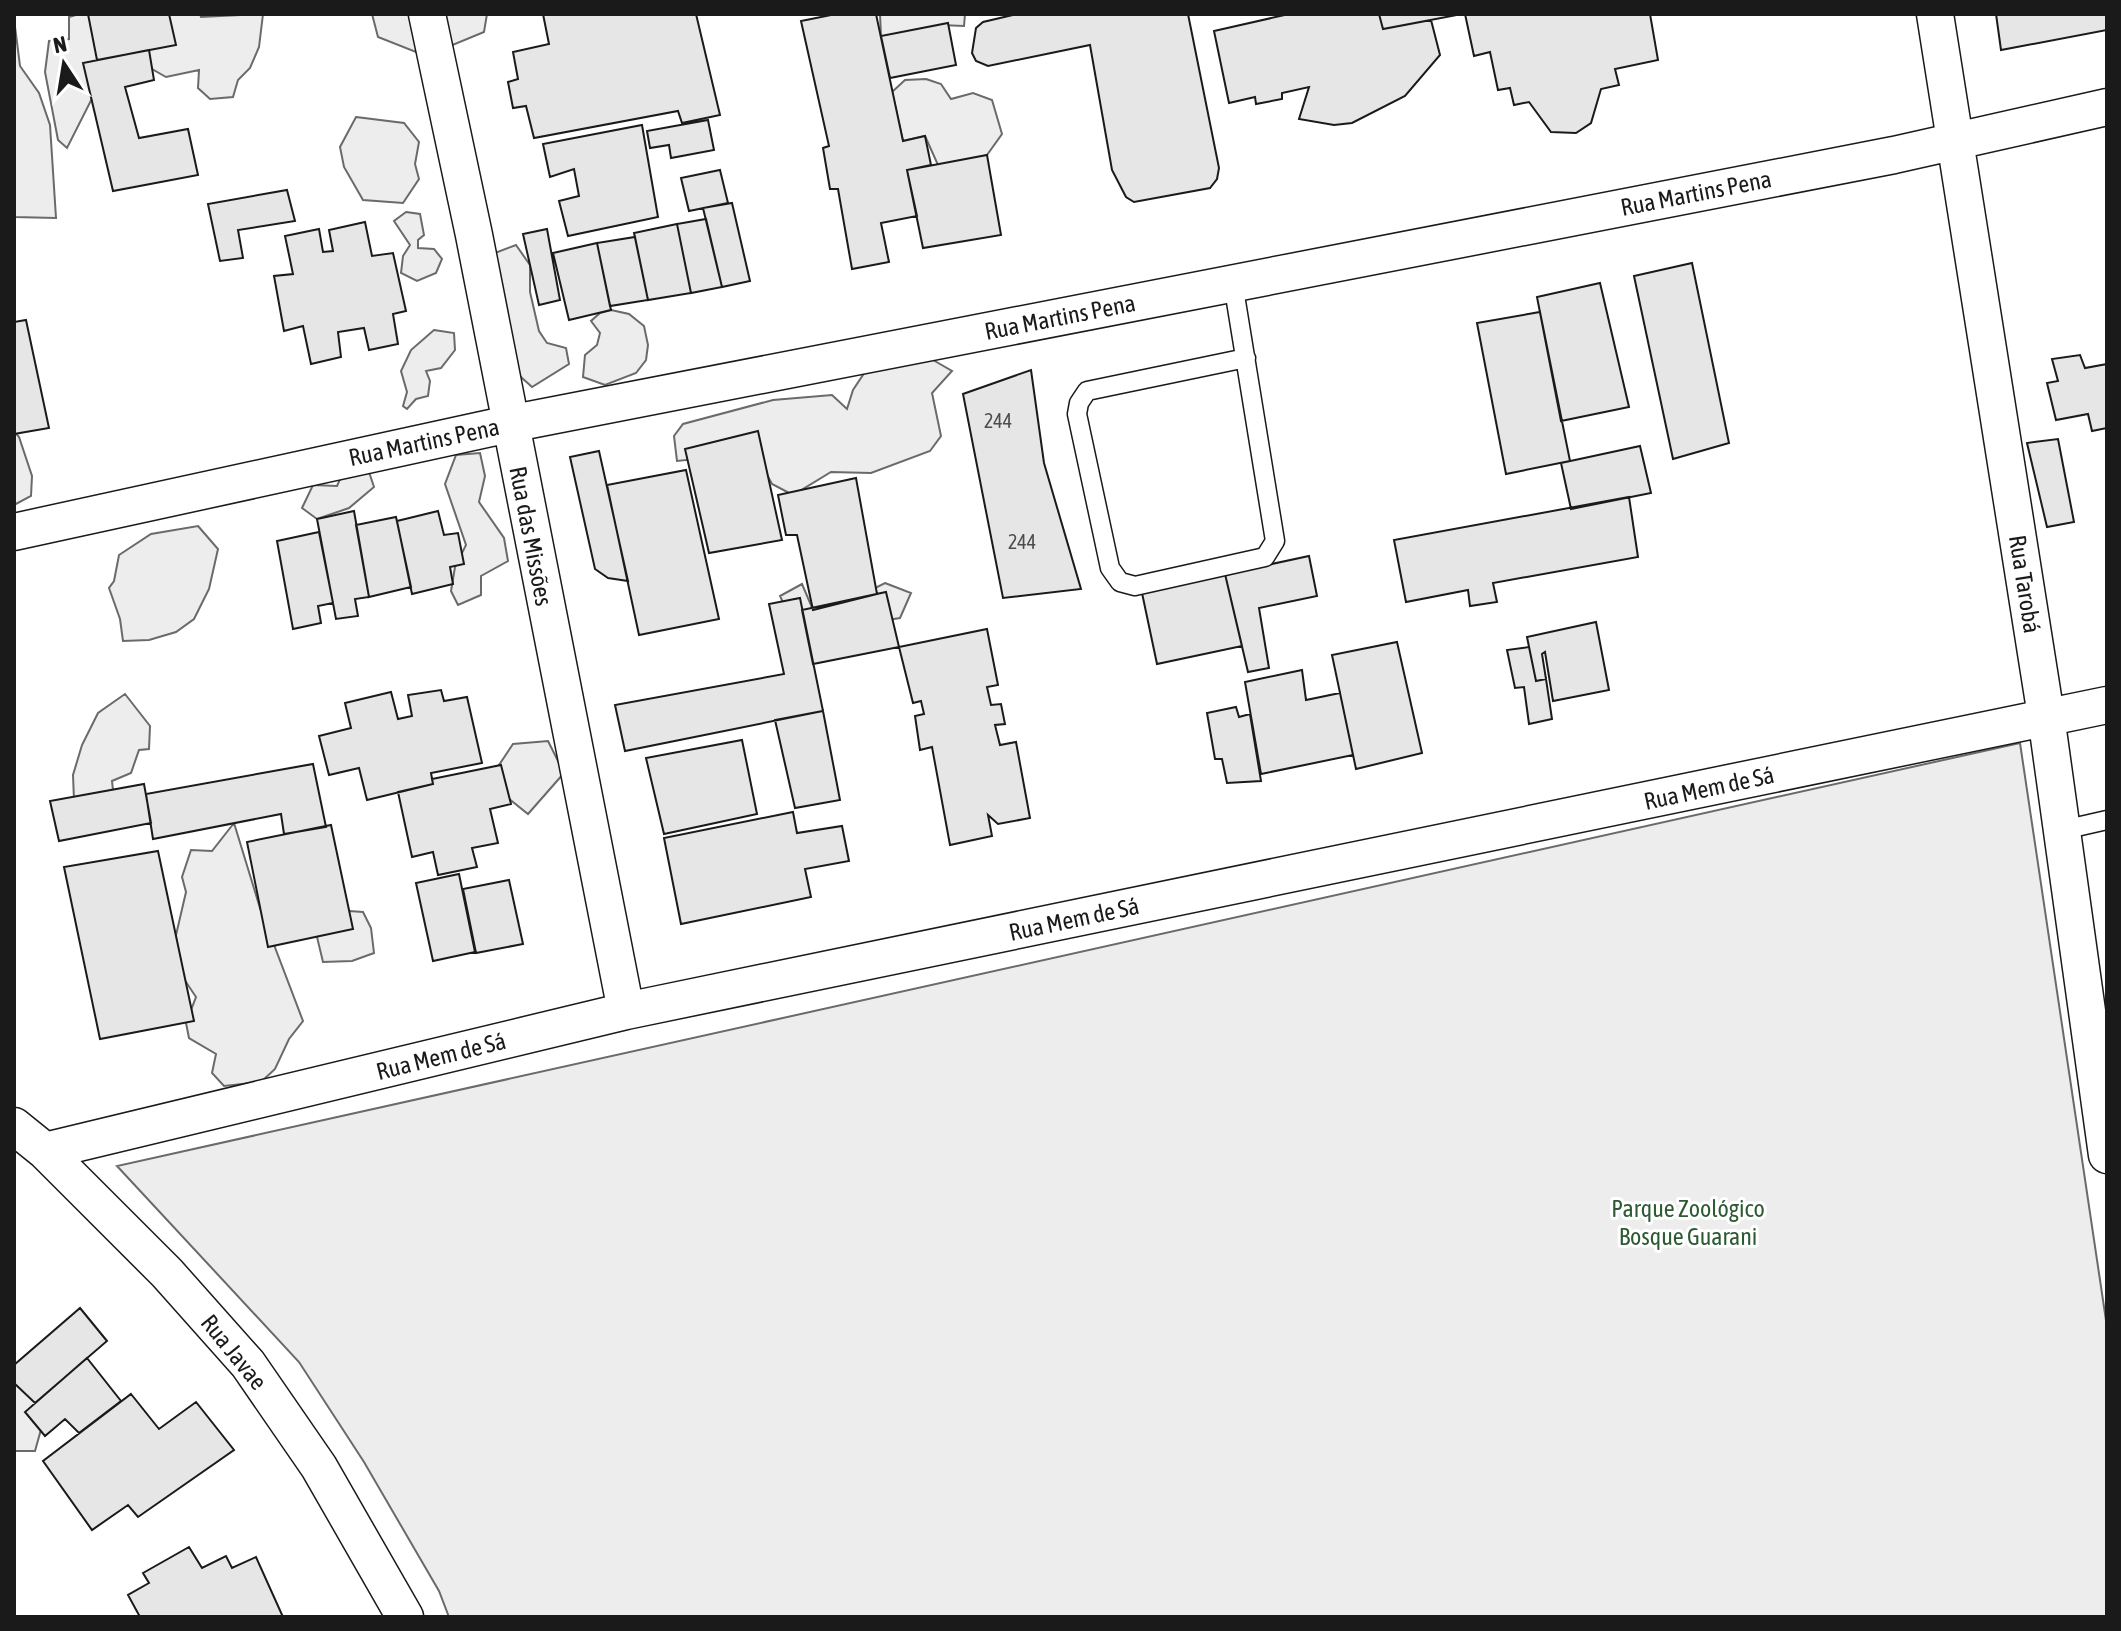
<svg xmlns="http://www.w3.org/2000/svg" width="2121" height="1631" font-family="'Asap Condensed',sans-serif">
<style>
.built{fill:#ededed;stroke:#6a6a6a;stroke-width:2}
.building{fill:#e6e6e6;stroke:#1a1a1a;stroke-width:2}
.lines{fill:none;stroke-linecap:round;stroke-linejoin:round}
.service-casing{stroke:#1a1a1a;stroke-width:21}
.minor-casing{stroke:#1a1a1a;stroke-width:39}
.service{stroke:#fff;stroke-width:18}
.minor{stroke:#fff;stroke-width:36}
.labels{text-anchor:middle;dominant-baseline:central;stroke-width:6;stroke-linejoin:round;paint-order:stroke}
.number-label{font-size:20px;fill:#4d4d4d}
.street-label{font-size:24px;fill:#1a1a1a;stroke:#fff}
.park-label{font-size:24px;fill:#2b5a34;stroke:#fff}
</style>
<rect width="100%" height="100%" fill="#fff"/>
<path class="built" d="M 79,14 L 87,14 L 95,23 L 115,53 L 67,148 L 58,140 L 45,72 L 49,41 L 69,39 L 69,17 Z
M 154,14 L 200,14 L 201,17 L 263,14 L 259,47 L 250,68 L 238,80 L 233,97 L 210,99 L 198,88 L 199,70 L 166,77 L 145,65 Z
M 372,14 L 487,14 L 484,32 L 426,56 L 378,37 Z
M 880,14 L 965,14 L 964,26 L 940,25 L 896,45 L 881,36 Z
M 14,19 L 20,66 L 39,93 L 50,125 L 56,218 L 14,217 Z
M 926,79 L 941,84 L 951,99 L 973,93 L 992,100 L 1002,134 L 987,155 L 960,165 L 938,165 L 925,136 L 903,141 L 892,92 L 905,80 Z
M 356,117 L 404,123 L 419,142 L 415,164 L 419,179 L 403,203 L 363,200 L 344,167 L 340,147 Z
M 406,212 L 420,214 L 424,235 L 418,240 L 418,248 L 434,249 L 442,259 L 436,273 L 417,281 L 401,273 L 403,256 L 410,245 L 394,221 Z
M 516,245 L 530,265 L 530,292 L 539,331 L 547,343 L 566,348 L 569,364 L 532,387 L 511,368 L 495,253 Z
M 611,310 L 629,314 L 644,326 L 648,345 L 646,360 L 636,373 L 605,385 L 583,377 L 585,355 L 597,345 L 600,333 L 591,321 L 600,313 Z
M 434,330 L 454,333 L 455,350 L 441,368 L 426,371 L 430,381 L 428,396 L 416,399 L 407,409 L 403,406 L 407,392 L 401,371 L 411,350 Z
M 921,353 L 952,371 L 932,393 L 941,436 L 930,451 L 871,473 L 831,472 L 793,495 L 772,484 L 755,453 L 677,461 L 674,436 L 683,424 L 773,400 L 832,395 L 847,409 L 853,390 L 869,366 Z
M 14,431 L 19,437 L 32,476 L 31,496 L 14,505 Z
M 480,453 L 485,476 L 479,502 L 504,538 L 508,561 L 481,576 L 481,595 L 458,605 L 451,591 L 455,567 L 466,545 L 445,484 L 456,455 Z
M 369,472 L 374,487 L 349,508 L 317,519 L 302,508 L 313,485 L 337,486 L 341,477 Z
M 198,526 L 218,549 L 209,589 L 194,619 L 176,632 L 149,640 L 123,641 L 120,619 L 109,588 L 114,581 L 119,555 L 151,534 Z
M 885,583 L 911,593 L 900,618 L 874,622 L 803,647 L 780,596 L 802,584 L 813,610 L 837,607 Z
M 125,694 L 150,726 L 149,749 L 139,750 L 131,773 L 112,781 L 113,790 L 74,800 L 73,775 L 82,745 L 98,713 Z
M 548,741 L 564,773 L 528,814 L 508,798 L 497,768 L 513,744 Z
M 2020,743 L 2107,1327 L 2107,1617 L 449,1617 L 439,1591 L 364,1462 L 299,1362 L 117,1166 Z
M 234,823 L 260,908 L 303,1021 L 289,1039 L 275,1069 L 261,1082 L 224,1086 L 212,1073 L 216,1054 L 189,1038 L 186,1023 L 196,997 L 178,970 L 176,935 L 186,892 L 182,877 L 191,850 L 212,851 Z
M 349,911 L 363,912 L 371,928 L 374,953 L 352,961 L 323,962 L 317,937 Z
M 14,1377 L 47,1408 L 35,1451 L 14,1451 Z"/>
<path class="building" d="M 88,14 L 169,14 L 176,45 L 97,60 Z
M 543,14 L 696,14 L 720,115 L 682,123 L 678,111 L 534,138 L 526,106 L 513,108 L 508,82 L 518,79 L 513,52 L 549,44 Z
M 836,14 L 876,14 L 903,141 L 925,136 L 931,165 L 907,170 L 917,216 L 881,223 L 889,262 L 852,269 L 838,189 L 830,189 L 823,148 L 829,146 L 801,21 Z
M 1017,14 L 1188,14 L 1219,168 L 1217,179 L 1210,188 L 1134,202 L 1126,197 L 1112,170 L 1090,45 L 988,66 L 976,61 L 972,53 L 976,28 L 983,22 Z
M 1289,14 L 1379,14 L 1383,29 L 1431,20 L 1440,55 L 1405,96 L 1352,123 L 1334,125 L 1299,119 L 1309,87 L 1282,93 L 1282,99 L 1256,104 L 1255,97 L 1229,103 L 1214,31 Z
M 1379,14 L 1457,14 L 1457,15 L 1383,29 Z
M 1465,14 L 1650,14 L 1658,60 L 1615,69 L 1619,85 L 1601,89 L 1591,123 L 1576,133 L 1551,132 L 1529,102 L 1514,105 L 1510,88 L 1498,90 L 1490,52 L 1474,56 Z
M 1996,14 L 2107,14 L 2107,30 L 2001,50 Z
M 948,23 L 956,65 L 890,78 L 881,36 Z
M 149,50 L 154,80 L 125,87 L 139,138 L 188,129 L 198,175 L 113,191 L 83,63 Z
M 708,120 L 714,150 L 671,158 L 669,145 L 650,148 L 647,131 Z
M 642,125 L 658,217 L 568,236 L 559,201 L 579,196 L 574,169 L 550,177 L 543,144 Z
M 987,155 L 1001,235 L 923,248 L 907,170 Z
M 720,170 L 728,203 L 689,211 L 681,178 Z
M 287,190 L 295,221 L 238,230 L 243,258 L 220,261 L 208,204 Z
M 732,203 L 750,281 L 722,287 L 703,208 Z
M 706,219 L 722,287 L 691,293 L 677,224 Z
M 365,222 L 372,256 L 393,253 L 406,311 L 393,314 L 398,344 L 369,350 L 364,328 L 338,332 L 341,357 L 311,364 L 303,326 L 284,331 L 274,276 L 293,274 L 285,236 L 319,229 L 323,252 L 333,251 L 329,230 Z
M 677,224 L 691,293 L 648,300 L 634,233 Z
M 547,229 L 560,300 L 539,305 L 523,234 Z
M 635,237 L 648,300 L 610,306 L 597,243 Z
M 597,243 L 611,310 L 569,320 L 553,253 Z
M 1692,263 L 1729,443 L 1673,459 L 1634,276 Z
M 1600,283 L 1629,407 L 1561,421 L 1537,297 Z
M 1540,312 L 1570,461 L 1506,474 L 1477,323 Z
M 26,320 L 49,428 L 14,434 L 14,322 Z
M 2080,355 L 2085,368 L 2107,364 L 2107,428 L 2092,431 L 2088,414 L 2056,420 L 2047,383 L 2058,381 L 2052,359 Z
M 1031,370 L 1044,463 L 1081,589 L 1003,598 L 963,394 Z
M 758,431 L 782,540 L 709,553 L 685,449 Z
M 2058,439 L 2074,522 L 2047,527 L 2027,443 Z
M 1640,446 L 1651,493 L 1571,509 L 1561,463 Z
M 599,451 L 628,581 L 608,578 L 595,569 L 570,457 Z
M 686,470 L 719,619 L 639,635 L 607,485 Z
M 856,478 L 877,594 L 813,610 L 797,535 L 786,535 L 778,495 Z
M 1629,497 L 1638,557 L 1493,583 L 1497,602 L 1470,606 L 1468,590 L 1406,602 L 1394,540 Z
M 354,511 L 369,597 L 355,599 L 358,616 L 336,619 L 317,519 Z
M 438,511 L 444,535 L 458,533 L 464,564 L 450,567 L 453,584 L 412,594 L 397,521 Z
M 396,517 L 411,587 L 369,597 L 356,525 Z
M 319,532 L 333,603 L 318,606 L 321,623 L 293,629 L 277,541 Z
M 1309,556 L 1317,596 L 1259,608 L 1269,668 L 1248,672 L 1225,574 Z
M 1225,574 L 1242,646 L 1157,664 L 1142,593 Z
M 886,592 L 899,647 L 813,664 L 802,610 Z
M 800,598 L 823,711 L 625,751 L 615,705 L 784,674 L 769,604 Z
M 1596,622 L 1609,690 L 1553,701 L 1545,652 L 1542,654 L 1546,679 L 1536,681 L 1527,637 Z
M 987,629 L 998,685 L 987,687 L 991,705 L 1001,704 L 1005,724 L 995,725 L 1000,745 L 1016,742 L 1030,818 L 998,824 L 988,815 L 992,836 L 950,845 L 932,747 L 920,750 L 915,716 L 924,714 L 921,701 L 913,703 L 899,647 Z
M 1397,642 L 1422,753 L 1356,769 L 1332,655 Z
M 1529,647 L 1536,681 L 1546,679 L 1552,719 L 1529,724 L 1524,687 L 1515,688 L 1507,650 Z
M 1302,670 L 1306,700 L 1340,693 L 1353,755 L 1261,774 L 1245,682 Z
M 441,690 L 444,701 L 467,697 L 482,763 L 431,773 L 433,784 L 367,800 L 359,768 L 329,775 L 319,736 L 351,728 L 345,703 L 391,692 L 398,719 L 412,716 L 408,695 Z
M 1236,707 L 1239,717 L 1250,714 L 1261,781 L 1227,783 L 1222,759 L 1215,759 L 1207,713 Z
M 823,711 L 840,800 L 795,808 L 775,720 Z
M 742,740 L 757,814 L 664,834 L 646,758 Z
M 313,764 L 326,827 L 284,834 L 281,814 L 153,839 L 146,794 Z
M 501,765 L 511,804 L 490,809 L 498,843 L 472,848 L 477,867 L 438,875 L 433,852 L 412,857 L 398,792 L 433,784 L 432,779 Z
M 144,784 L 151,823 L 59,841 L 50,801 Z
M 793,812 L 797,833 L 842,826 L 849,861 L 805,869 L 811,897 L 681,924 L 664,838 Z
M 331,825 L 353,929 L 268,947 L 247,842 Z
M 158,851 L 194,1021 L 100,1039 L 64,867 Z
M 459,874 L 475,952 L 433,961 L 416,883 Z
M 509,880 L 523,944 L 476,953 L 463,889 Z
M 80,1308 L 107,1341 L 35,1403 L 14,1383 L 14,1365 Z
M 87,1358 L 121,1401 L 79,1433 L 65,1419 L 45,1436 L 25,1412 Z
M 131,1394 L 159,1429 L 196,1402 L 234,1450 L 138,1517 L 128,1505 L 92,1530 L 43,1461 Z
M 189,1547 L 202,1568 L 226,1556 L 232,1568 L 256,1557 L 283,1617 L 140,1617 L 128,1595 L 149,1583 L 143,1573 Z"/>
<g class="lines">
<g class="service-casing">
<path id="service" d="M 1233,283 L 1275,541 L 1265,557 L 1135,586 L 1120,582 L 1110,568 L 1077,414 L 1079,403 L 1087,391 L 1246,358
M 2063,830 L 2107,820"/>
</g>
<g class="minor-casing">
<path id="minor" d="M 427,14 L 474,235 L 626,1011
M 1935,14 L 2046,716 L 2107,1155
M 14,532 L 509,424 L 1894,155 L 2107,107
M 14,1126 L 45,1151 L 167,1273 L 248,1364 L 319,1467 L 405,1617
M 45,1151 L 626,1011 L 2107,705"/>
</g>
<use href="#service" class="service"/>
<use href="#minor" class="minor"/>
</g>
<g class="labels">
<g class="number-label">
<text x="998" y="420">244</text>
<text x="1022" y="541">244</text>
</g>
<g class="street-label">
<text transform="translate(1696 193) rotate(-11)">Rua Martins Pena</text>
<text transform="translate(1060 317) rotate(-11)">Rua Martins Pena</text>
<text transform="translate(424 442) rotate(-12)">Rua Martins Pena</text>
<text transform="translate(531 536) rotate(79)">Rua das Missões</text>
<text transform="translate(2025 584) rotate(81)">Rua Tarobá</text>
<text transform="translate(1709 788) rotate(-12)">Rua Mem de Sá</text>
<text transform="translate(1074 919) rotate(-12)">Rua Mem de Sá</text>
<text transform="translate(441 1056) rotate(-14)">Rua Mem de Sá</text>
<text transform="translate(234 1352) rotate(51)">Rua Javae</text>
</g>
<g class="park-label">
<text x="1688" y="1208">Parque Zoológico<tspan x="1688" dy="28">Bosque Guarani</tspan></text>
</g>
</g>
<rect width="2121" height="1631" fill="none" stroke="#1a1a1a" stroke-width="32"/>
<g transform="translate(64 64) rotate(348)" stroke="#ffffff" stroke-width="6" paint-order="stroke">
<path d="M0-6L14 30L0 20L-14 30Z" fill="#1a1a1a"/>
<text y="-12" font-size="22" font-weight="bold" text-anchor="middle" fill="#1a1a1a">N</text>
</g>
</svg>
